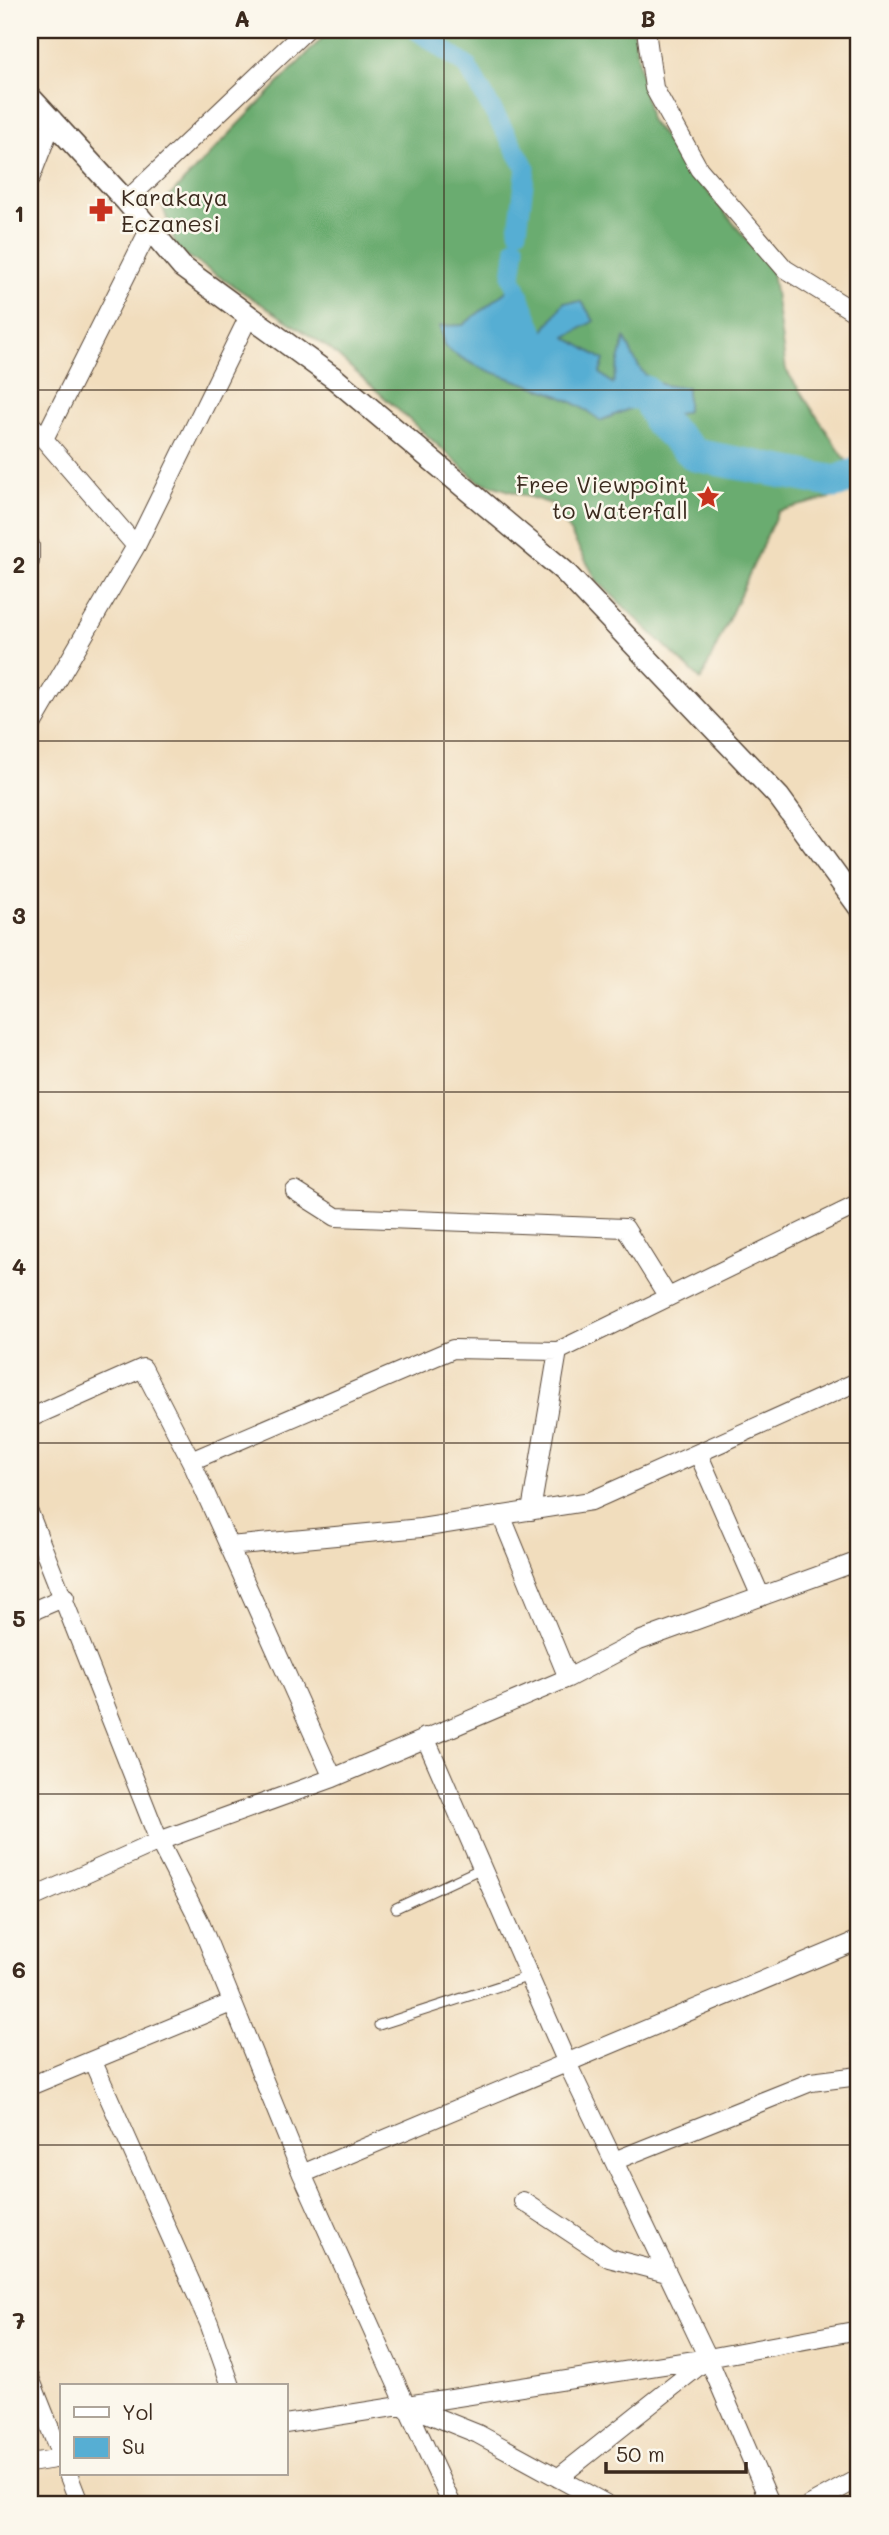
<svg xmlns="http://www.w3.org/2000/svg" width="889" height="2535" font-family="Mali,sans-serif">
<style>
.forest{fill:#6aac6f;stroke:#526b46;stroke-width:2}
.water{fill:#56aed3;stroke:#486c78;stroke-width:2}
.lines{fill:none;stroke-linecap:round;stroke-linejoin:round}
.canal{stroke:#56aed3;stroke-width:19}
.river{stroke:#56aed3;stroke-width:33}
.service-casing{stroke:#564536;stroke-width:11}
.minor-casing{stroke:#564536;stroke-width:20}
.tertiary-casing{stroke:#564536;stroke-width:24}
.service{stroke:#fff;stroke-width:9}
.minor{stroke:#fff;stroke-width:18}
.tertiary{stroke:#fff;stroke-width:21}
.grid{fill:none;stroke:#3b2a1e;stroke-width:2;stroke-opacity:0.55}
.labels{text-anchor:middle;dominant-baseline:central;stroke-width:5;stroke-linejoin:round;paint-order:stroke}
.poi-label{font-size:23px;fill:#3b2a1e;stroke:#fbf7ec;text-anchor:start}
.neatline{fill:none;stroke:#3b2a1e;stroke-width:2.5}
.grid-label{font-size:23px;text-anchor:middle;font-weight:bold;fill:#3b2a1e}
</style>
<rect width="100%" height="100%" fill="#fbf7ec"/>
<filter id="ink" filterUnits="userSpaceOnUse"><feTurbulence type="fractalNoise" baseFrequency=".0143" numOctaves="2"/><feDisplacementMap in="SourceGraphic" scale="14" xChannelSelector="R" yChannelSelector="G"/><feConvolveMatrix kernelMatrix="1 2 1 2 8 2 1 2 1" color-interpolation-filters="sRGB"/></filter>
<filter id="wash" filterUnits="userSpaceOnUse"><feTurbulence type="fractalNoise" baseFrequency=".00686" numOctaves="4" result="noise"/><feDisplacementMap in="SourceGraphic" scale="28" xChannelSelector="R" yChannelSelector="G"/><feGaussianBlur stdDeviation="1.57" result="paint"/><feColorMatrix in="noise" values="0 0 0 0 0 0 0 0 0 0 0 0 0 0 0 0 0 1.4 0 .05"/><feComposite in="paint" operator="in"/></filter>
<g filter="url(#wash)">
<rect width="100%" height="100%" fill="#f1ddbd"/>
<path class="forest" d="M 330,30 L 633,30 L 650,120 L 772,271 L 786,370 L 859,480 L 859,491 L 778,511 L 701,680 L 597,581 L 555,505 L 478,481 L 330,349 L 177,249 L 162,204 Z"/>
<path class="water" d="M 514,285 L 520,290 C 520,309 518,329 539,338 L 564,302 L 582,302 L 594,321 L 566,337 L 604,360 L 600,373 L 613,384 L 625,338 C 640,373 647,388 687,387 L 687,411 L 659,421 L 639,405 L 600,421 C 555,381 489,383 444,346 L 440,326 L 463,325 Z"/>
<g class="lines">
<path class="canal" d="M 416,30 L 467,66 L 526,168 L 518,230
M 516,247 L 512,277 L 547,362"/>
<path class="river" d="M 633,393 L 645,392 L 659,421 L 695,455 L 836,482 L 859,473"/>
</g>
</g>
<g filter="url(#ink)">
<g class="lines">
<g class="service-casing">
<path id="service" d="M 396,1908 L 482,1868
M 379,2025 L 530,1976"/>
</g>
<g class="minor-casing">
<path id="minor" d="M 646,30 L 654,88 L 699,169 L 785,269 L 859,315
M 30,179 L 53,120
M 126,201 L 306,30
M 30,423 L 136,546
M 44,439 L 149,230
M 30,545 L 30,561
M 30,728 L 136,546 L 249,316
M 295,1191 L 336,1217 L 625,1228 L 668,1297
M 30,1418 L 143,1368 L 191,1461 L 333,1778
M 698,1453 L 761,1597
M 191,1461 L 453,1349 L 558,1351 L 859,1204
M 531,1511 L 558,1351
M 30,1515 L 159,1841 L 199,1920 L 302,2174 L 406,2405 L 478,2434 L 608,2505
M 501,1515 L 568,1678 L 639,1641 L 859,1561
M 229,1546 L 421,1528 L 591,1501 L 859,1381
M 30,1612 L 65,1597
M 425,1737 L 567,2063 L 708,2358 L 771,2505
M 30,1899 L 159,1841 L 333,1778 L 568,1678
M 93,2062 L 209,2323 L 231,2386
M 30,2086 L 231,2003
M 614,2161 L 811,2082 L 859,2076
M 302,2174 L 859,1940
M 523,2201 L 609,2258 L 667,2273
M 30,2378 L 61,2456
M 406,2405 L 452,2505
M 285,2424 L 708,2358 L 859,2330
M 30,2463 L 61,2458
M 68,2474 L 80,2505
M 558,2478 L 705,2361
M 810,2505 L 859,2478"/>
</g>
<g class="tertiary-casing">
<path id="tertiary" d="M 30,97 L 126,201 L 182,267 L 334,378 L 564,571 L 779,797 L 859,907"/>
</g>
<use href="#service" class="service"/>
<use href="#minor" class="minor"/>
<use href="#tertiary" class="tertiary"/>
</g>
</g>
<path class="grid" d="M 444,30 L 444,2505M 30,390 L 859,390M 30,741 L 859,741M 30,1092 L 859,1092M 30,1443 L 859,1443M 30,1794 L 859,1794M 30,2145 L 859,2145"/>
<defs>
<g id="pharmacy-bare" transform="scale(1.89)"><path d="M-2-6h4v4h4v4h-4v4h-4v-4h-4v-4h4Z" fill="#c8321e" stroke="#fbf7ec" stroke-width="2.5" paint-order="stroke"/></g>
<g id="sight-bare" transform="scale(1.89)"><path d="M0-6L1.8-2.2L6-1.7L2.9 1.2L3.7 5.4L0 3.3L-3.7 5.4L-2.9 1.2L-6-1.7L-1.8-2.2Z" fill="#c8321e" stroke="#fbf7ec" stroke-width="2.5" paint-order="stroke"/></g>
</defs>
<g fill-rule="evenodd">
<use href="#pharmacy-bare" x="101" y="210"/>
<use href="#sight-bare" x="708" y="497"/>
</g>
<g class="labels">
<g class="poi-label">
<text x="121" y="197">Karakaya<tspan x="121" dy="26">Eczanesi</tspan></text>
<text x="688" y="484" text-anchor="end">Free Viewpoint<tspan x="688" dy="26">to Waterfall</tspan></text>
</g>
</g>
<rect width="889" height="2535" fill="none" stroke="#fbf7ec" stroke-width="77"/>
<rect x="60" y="2384" width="228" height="91" fill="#fbf7ec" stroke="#aea59a" stroke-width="2"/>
<rect x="74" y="2407" width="35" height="10" fill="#ffffff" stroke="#aea59a" stroke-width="2"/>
<text x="122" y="2420" font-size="21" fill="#3b2a1e">Yol</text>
<rect x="74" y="2437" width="35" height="21" fill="#56aed3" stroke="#aea59a" stroke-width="2"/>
<text x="122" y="2454" font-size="21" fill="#3b2a1e">Su</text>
<path d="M606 2462v10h140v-10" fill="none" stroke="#3b2a1e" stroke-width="3.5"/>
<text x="616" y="2462" font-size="21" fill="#3b2a1e" stroke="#fbf7ec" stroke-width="5" paint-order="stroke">50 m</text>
<rect x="38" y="38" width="812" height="2458" class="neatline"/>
<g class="grid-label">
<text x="242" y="27">A</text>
<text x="648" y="27">B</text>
<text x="19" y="222">1</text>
<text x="19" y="573">2</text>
<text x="19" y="924">3</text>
<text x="19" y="1275">4</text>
<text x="19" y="1627">5</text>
<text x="19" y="1978">6</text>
<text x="19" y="2329">7</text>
</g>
</svg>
